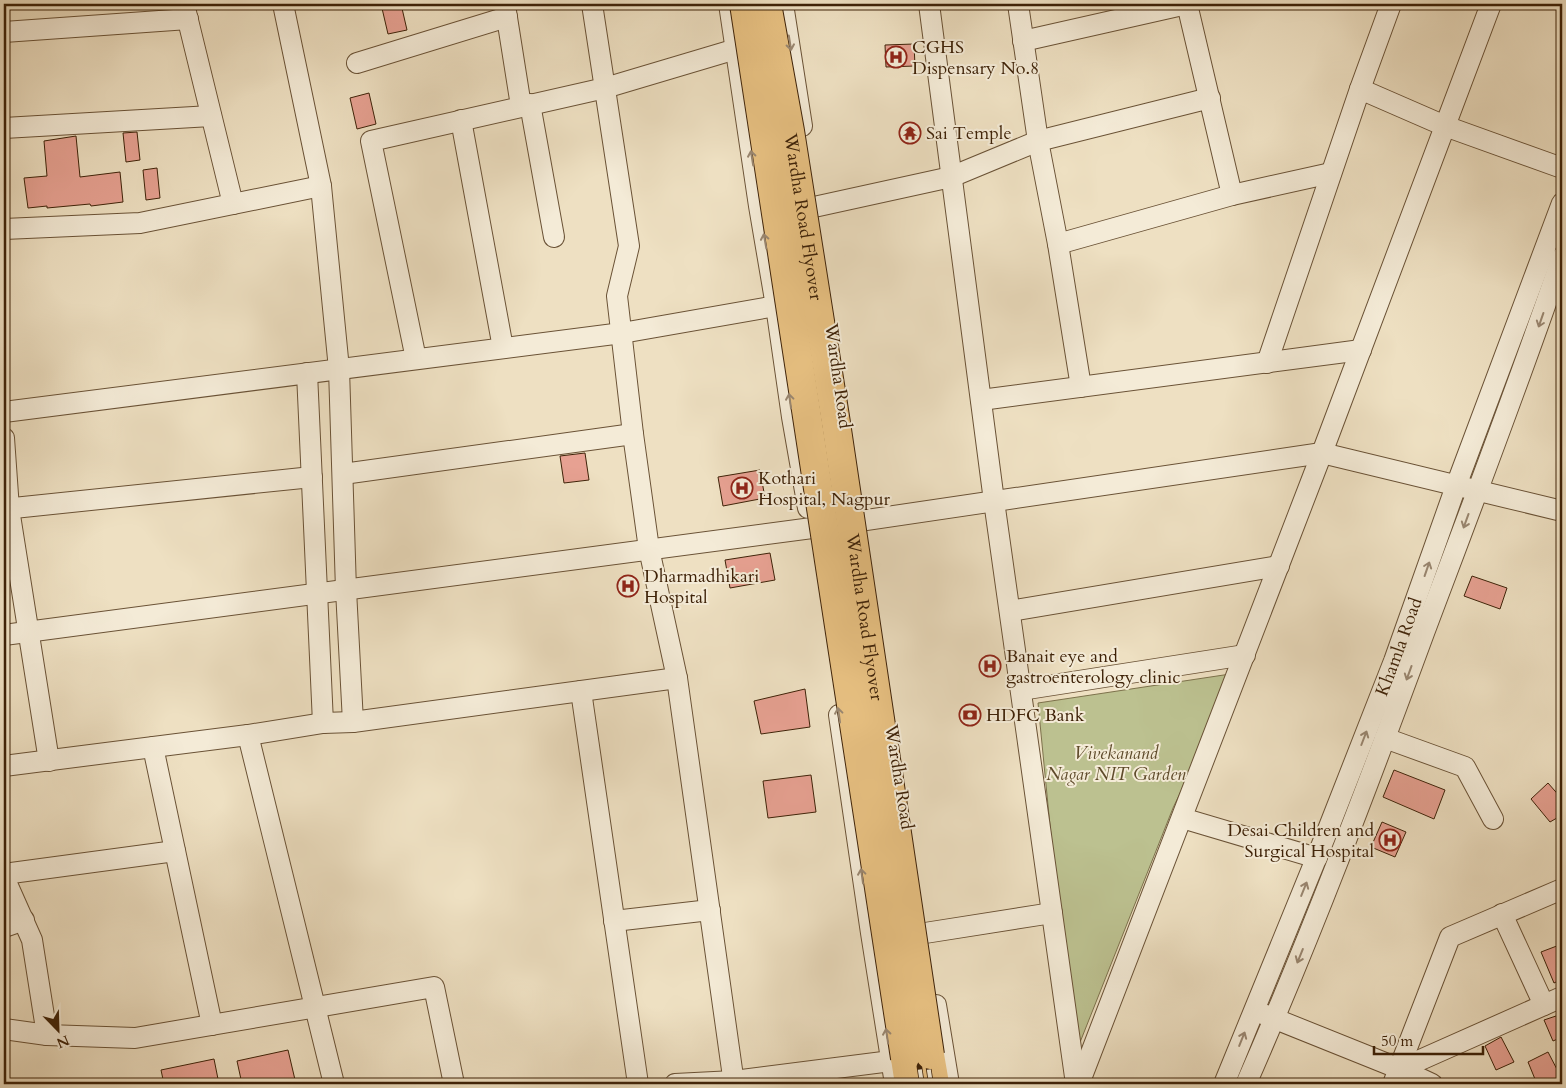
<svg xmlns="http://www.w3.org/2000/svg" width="1566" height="1088" font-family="Cardo,serif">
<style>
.green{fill:#bcc190;stroke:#7d724c}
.building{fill:#e7a192;stroke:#3e2208}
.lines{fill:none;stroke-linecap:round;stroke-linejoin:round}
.minor-casing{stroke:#6a5236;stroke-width:22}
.highway-casing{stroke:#3e2208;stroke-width:30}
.minor{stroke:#f4ebd7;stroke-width:20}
.highway{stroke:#e7c081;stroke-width:28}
.rail-casing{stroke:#3e2208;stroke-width:5.5}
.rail{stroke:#f4ebd7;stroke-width:4;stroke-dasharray:11;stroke-linecap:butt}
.highway-bridge-casing{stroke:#3e2208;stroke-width:30;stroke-linecap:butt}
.highway-bridge{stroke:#e7c081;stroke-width:28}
.oneway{stroke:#998670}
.labels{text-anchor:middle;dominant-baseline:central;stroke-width:4;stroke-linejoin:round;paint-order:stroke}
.poi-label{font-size:18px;fill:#3e2208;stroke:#f4ebd7;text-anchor:start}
.street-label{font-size:18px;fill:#3e2208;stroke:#f4ebd7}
.park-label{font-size:18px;font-style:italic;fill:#5e4a2a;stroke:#f4ebd7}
</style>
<rect width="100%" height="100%" fill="#eee0c2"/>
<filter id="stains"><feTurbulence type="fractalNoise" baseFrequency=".004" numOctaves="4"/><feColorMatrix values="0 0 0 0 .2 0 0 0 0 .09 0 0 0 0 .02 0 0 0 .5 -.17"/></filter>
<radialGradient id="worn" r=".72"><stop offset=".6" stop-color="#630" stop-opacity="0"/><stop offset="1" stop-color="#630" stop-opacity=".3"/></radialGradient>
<path class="green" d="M 1237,673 L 1173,808 L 1073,1060 L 1038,703 Z"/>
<path class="building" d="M 381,4 L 401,4 L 407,30 L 388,34 Z
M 914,44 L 915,66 L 886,67 L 885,45 Z
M 369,93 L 376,124 L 357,129 L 350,98 Z
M 137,132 L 140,160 L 126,162 L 123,133 Z
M 76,136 L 80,177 L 120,172 L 123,202 L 91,206 L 90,204 L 47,208 L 47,206 L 28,208 L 24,178 L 47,176 L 44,141 Z
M 157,168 L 160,198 L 146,200 L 143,170 Z
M 585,453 L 589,480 L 564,483 L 560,456 Z
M 760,470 L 765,498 L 723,506 L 718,477 Z
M 770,553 L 775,580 L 730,588 L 725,560 Z
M 1472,576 L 1507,588 L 1500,609 L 1464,596 Z
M 805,689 L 810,727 L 761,734 L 754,701 Z
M 1394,770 L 1445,790 L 1434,819 L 1383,797 Z
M 811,775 L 816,812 L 768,818 L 763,781 Z
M 1548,783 L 1562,799 L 1562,815 L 1550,822 L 1531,799 Z
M 1382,822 L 1406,832 L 1395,857 L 1371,847 Z
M 1562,944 L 1562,979 L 1554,983 L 1541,952 Z
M 1562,1014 L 1562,1037 L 1553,1041 L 1544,1020 Z
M 1501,1037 L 1514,1062 L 1496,1070 L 1485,1046 Z
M 288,1050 L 296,1084 L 242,1084 L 237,1061 Z
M 1548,1052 L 1562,1079 L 1551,1084 L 1537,1084 L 1528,1062 Z
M 214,1059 L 219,1084 L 164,1084 L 161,1070 Z"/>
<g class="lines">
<g class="minor-casing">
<g id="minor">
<path d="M 184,4 L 233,204"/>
<path d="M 283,4 L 321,186 L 339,369 L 346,590 L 353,722"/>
<path d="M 592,4 L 629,246 L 617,296 L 633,434 L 649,549 L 677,678 L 734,1084"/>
<path d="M 729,4 L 759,206 L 776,306 L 792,417 L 808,508"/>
<path d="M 783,4 L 802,126"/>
<path d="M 929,4 L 994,501 L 1076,1084"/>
<path d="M 1018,4 L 1038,141 L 1058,244 L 1081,387"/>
<path d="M 1187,4 L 1232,195"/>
<path d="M 505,5 L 521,106"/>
<path d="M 4,32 L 188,19"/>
<path d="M 1023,41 L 1187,4"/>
<path d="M 357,63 L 507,17"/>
<path d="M 1360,89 L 1445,126 L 1562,168"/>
<path d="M 530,104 L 554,237"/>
<path d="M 461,120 L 503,348"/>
<path d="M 4,128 L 211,116"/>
<path d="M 814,207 L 951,177 L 1038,141 L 1210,98"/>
<path d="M 4,229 L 140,223 L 321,186"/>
<path d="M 1058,244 L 1232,195 L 1331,173"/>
<path d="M 416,359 L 371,141 L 605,88 L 736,49"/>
<path d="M 1267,363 L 1360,89 L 1391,4"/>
<path d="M 307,373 L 323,723"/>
<path d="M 981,400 L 1361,350"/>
<path d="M 4,412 L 622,333 L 776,306"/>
<path d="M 4,438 L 9,509 L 49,761"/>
<path d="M 343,474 L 633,434"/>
<path d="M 4,509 L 312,477"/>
<path d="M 1010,611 L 1279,566"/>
<path d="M 4,635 L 812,528 L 1322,453 L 1562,511"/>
<path d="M 1021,690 L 1245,655"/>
<path d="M 581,691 L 638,1084"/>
<path d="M 839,715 L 871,933 L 895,1084"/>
<path d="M 248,735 L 334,1084"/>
<path d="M 1385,738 L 1465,767 L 1493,819"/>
<path d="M 153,747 L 212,1025"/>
<path d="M 4,766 L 248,735 L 323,723 L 353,722 L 677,678"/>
<path d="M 1182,818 L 1317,858"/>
<path d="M 4,874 L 175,851"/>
<path d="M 4,877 L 32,940 L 47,1035"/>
<path d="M 1502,914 L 1544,1005"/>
<path d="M 614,921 L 710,910"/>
<path d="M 4,927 L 24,920"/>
<path d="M 925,933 L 1052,913"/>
<path d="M 936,1005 L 949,1084"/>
<path d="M 1263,1014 L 1400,1069 L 1432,1084"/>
<path d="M 4,1029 L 47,1035 L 135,1038 L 434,987 L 454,1084"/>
<path d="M 1400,1069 L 1562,997"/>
<path d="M 675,1084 L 734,1081 L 891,1061"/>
<path d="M 1079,1084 L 1322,453 L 1491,4"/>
<path id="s1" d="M 1224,1084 L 1327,832 L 1394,661 L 1456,486 L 1562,203"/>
<path d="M 1246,1084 C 1311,936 1368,785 1424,633 C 1471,508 1519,383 1562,257"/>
<path d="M 1393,1084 L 1450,937 L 1562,889"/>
</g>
</g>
<g class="highway-casing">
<path id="highway" d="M 930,1055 L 935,1084
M 905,1058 L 909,1084"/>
</g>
<use href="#minor" class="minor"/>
<use href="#highway" class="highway"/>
<g class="rail-casing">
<path id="rail" d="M 756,4 L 788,198 L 922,1084
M 765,4 L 797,196 L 931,1084"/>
</g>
<use href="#rail" class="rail"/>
<g class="highway-bridge-casing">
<g id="highway-bridge">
<path d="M 744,4 L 905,1058"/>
<path id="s2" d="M 767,4 L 790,131 L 836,423 L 930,1055"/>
</g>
</g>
<use href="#highway-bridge" class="highway-bridge"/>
</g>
<defs><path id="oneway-shaft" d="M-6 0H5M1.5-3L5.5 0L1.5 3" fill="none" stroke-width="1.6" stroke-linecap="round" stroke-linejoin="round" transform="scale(1.25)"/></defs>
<g class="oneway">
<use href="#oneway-shaft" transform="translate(790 43) rotate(81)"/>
<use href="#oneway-shaft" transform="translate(752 158) rotate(-99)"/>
<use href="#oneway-shaft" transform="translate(765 241) rotate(-100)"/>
<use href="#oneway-shaft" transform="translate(1541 320) rotate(109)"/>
<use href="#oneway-shaft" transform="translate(790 401) rotate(-98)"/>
<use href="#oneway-shaft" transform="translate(1466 521) rotate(110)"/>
<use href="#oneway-shaft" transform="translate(1427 569) rotate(-71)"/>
<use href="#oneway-shaft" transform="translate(1409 673) rotate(110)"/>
<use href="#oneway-shaft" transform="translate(839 715) rotate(-98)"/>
<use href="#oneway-shaft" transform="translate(1364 738) rotate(-69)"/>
<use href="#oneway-shaft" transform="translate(862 876) rotate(-98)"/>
<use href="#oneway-shaft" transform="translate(1304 889) rotate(-68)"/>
<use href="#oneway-shaft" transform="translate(1300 956) rotate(112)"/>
<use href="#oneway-shaft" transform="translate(887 1036) rotate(-99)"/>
<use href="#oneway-shaft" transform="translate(1242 1039) rotate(-68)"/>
</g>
<defs>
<g id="hospital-ring" transform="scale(1.125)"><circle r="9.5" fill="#f4ebd7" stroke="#8f2418" stroke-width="1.5"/><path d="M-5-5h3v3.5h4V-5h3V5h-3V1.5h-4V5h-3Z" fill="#8f2418"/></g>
<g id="temple-ring" transform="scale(1.125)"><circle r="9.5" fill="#f4ebd7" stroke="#8f2418" stroke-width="1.5"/><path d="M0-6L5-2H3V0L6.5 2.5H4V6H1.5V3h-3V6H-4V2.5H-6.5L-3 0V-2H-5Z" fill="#8f2418"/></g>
<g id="bank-ring" transform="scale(1.125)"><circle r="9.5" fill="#f4ebd7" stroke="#8f2418" stroke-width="1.5"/><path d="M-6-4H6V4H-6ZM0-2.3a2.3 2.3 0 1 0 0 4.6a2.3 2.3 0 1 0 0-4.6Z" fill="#8f2418"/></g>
</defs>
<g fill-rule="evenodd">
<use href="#hospital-ring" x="896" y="57"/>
<use href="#temple-ring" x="910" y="133"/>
<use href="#hospital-ring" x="742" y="488"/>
<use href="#hospital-ring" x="628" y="586"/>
<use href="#hospital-ring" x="990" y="666"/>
<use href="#bank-ring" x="970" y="715"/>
<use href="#hospital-ring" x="1390" y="840"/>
</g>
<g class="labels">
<g class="poi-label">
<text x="912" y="47">CGHS<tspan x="912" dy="21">Dispensary No.8</tspan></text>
<text x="926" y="133">Sai Temple</text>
<text x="758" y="478">Kothari<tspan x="758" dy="21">Hospital, Nagpur</tspan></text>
<text x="644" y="576">Dharmadhikari<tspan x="644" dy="21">Hospital</tspan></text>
<text x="1006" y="656">Banait eye and<tspan x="1006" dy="21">gastroenterology clinic</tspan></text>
<text x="986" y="715">HDFC Bank</text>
<text x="1374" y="830" text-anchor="end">Desai Children and<tspan x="1374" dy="21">Surgical Hospital</tspan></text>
</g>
<g class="street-label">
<text stroke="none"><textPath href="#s2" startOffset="216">Wardha Road Flyover</textPath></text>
<text transform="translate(838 376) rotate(82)">Wardha Road</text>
<text stroke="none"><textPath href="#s2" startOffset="621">Wardha Road Flyover</textPath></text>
<text stroke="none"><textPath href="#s1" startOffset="471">Khamla Road</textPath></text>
<text transform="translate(899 777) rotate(81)">Wardha Road</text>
</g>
<g class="park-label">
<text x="1116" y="753">Vivekanand<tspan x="1116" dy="21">Nagar NIT Garden</tspan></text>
</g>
</g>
<rect width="1566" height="1088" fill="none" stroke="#eee0c2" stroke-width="20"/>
<rect x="5" y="5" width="1556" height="1078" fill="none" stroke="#3e2208" stroke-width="2.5"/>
<rect x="10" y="10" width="1546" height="1068" fill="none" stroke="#3e2208"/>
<g transform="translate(58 1030) rotate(157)" stroke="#f4ebd7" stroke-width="4" paint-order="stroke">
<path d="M0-4L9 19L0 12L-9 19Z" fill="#3e2208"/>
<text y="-8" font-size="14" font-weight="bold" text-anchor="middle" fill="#3e2208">N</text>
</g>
<path d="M1374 1046v8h109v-8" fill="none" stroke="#3e2208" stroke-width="2.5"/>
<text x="1381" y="1046" font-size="15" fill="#3e2208" stroke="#f4ebd7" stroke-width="4" paint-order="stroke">50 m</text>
<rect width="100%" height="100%" filter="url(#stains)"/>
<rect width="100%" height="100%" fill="url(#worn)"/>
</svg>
